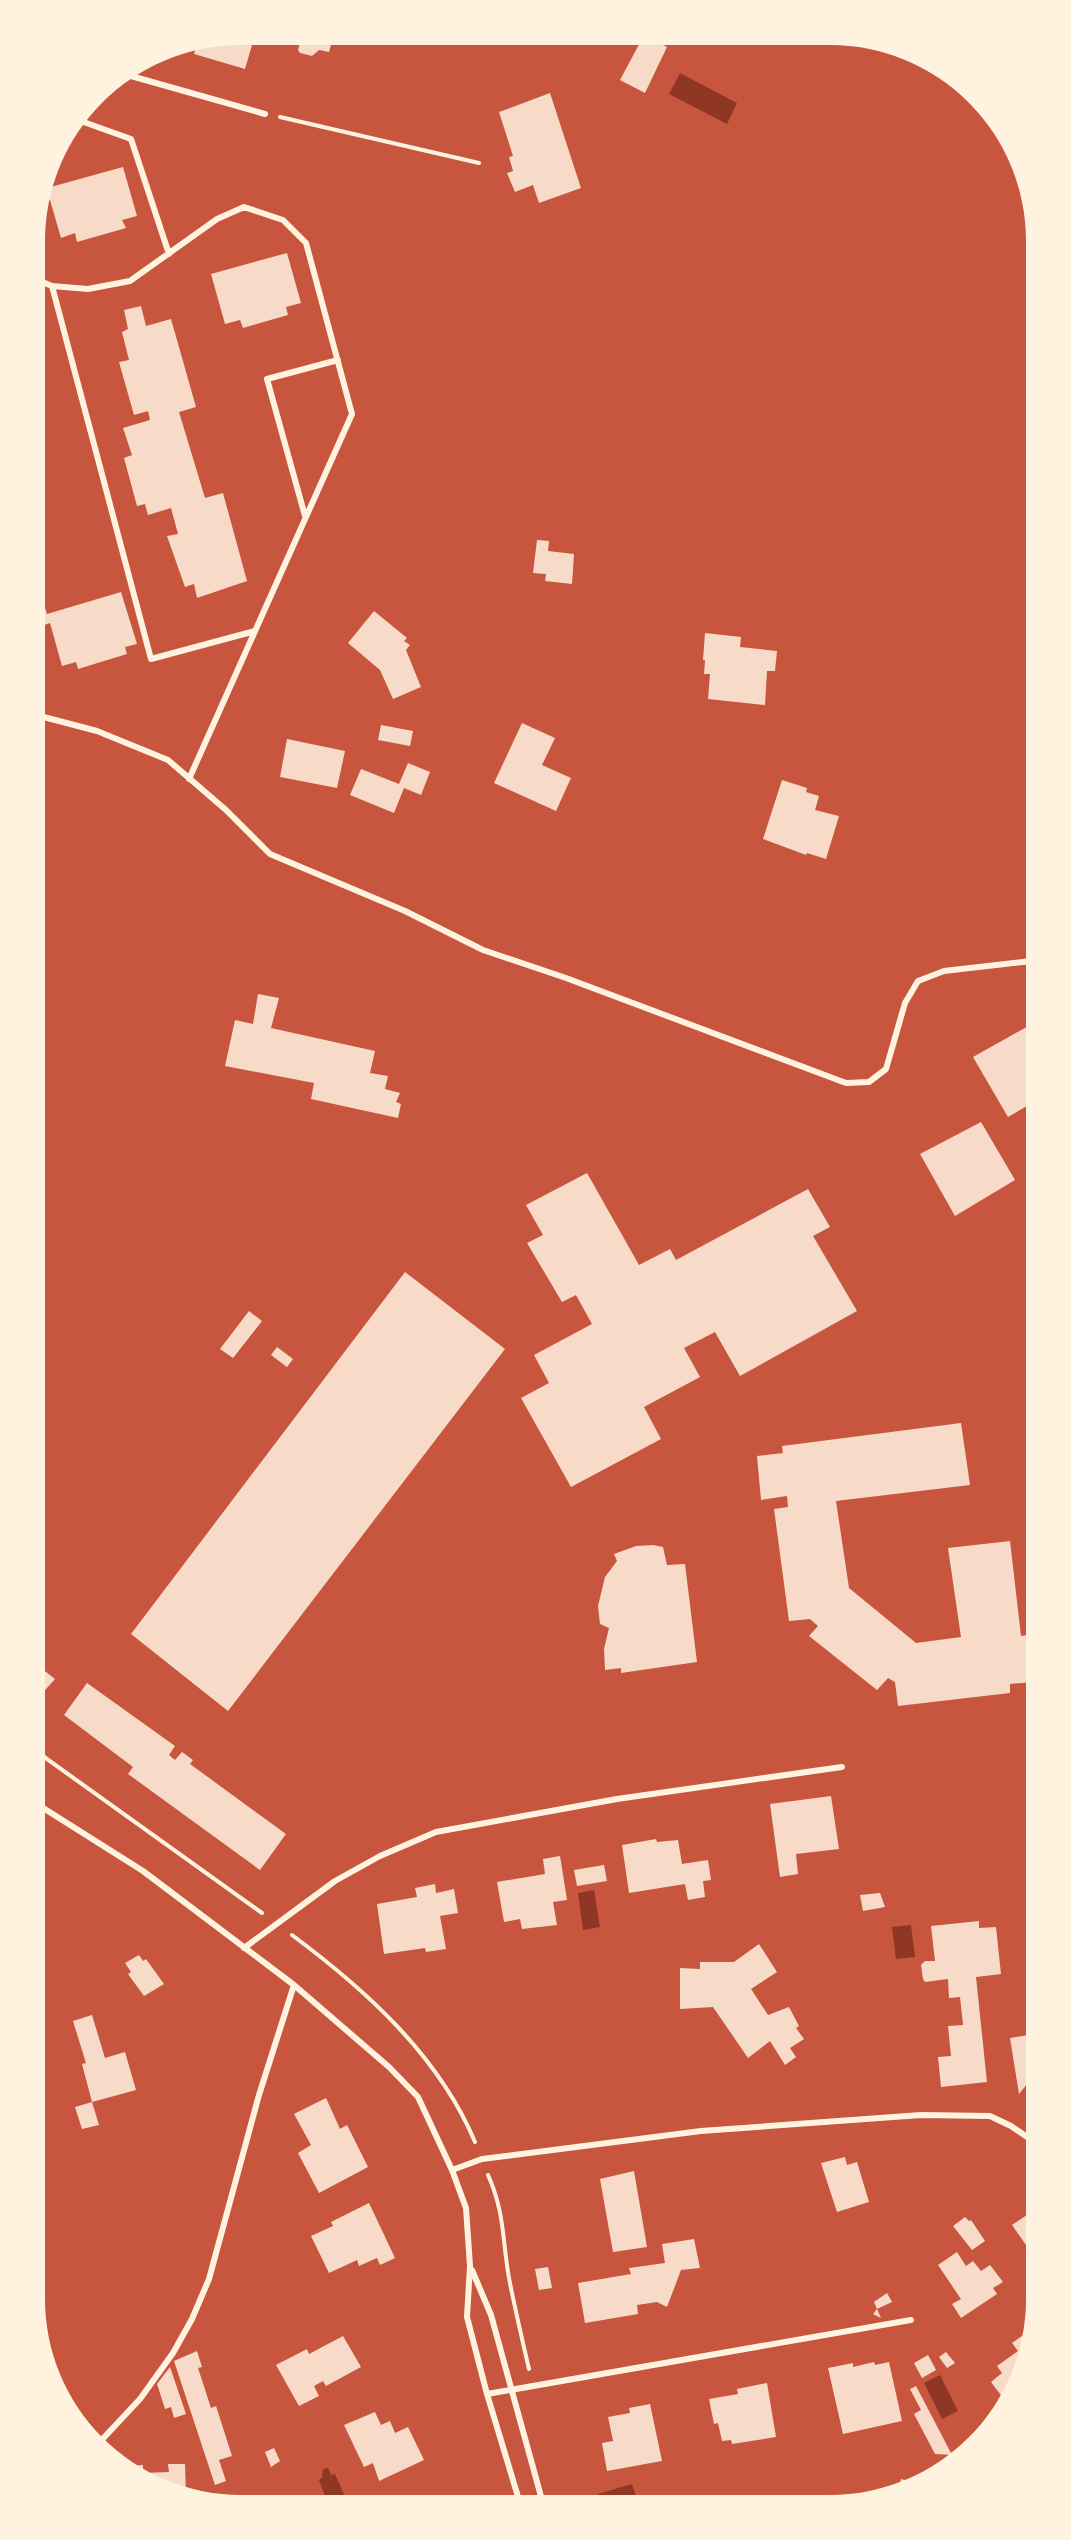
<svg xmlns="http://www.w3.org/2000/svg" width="1071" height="2540" font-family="'Roboto Condensed',sans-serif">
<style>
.water{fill:#8f3625}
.building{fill:#f7dbc8}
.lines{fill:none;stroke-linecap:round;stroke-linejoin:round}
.path{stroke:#fff3e0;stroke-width:4}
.minor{stroke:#fff3e0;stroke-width:6}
</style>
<rect width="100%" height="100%" fill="#c8553d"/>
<path class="water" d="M 680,73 L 737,103 L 727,124 L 669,94 Z
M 594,1890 L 600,1927 L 583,1930 L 578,1893 Z
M 911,1925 L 915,1957 L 896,1959 L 892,1927 Z
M 940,2375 L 958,2411 L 942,2419 L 924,2383 Z
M 328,2468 L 331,2475 L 335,2474 L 347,2501 L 327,2501 L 319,2480 L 322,2478 L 323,2469 Z
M 632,2484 L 637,2500 L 600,2500 L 598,2494 Z"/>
<path class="building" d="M 241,34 L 255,35 L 245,69 L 194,54 L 197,43 Z
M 302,35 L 324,35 L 323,39 L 332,41 L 329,52 L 319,50 L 312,56 L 300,53 L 298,50 Z
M 643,37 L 648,37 L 667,47 L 645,93 L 620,80 Z
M 550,93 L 581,188 L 539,203 L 533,185 L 515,192 L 507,173 L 513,171 L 509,157 L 513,156 L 499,112 Z
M 123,167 L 137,216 L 122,220 L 126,228 L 77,242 L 75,233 L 61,238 L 50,200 L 42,203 L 46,185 L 47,188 Z
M 287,253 L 301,303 L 286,307 L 288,315 L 243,328 L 240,320 L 225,324 L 211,274 Z
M 141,306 L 146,326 L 171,319 L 196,407 L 179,412 L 205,498 L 223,493 L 247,581 L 197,598 L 194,584 L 185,587 L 167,536 L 178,534 L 171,508 L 148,515 L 145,504 L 137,506 L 124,458 L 132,455 L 123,428 L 150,420 L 148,411 L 134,415 L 119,362 L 129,360 L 122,332 L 128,329 L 124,310 Z
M 36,500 L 45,530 L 36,533 Z
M 537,540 L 549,541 L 548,551 L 574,554 L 572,584 L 545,581 L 546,574 L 533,573 Z
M 36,580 L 47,614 L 121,592 L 137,644 L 125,647 L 127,654 L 78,669 L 76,662 L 62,666 L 50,623 L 36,628 Z
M 374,611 L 407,638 L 404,641 L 410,645 L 406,650 L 421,687 L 393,699 L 380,670 L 348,643 Z
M 705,633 L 741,637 L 740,647 L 777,651 L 775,671 L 767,671 L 765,705 L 708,699 L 710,674 L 704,674 L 705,660 L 703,660 Z
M 522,723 L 555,738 L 542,765 L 571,778 L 556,811 L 494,783 Z
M 381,725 L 413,731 L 410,746 L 378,740 Z
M 287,739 L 345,751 L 337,788 L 280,777 Z
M 408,763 L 430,772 L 421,795 L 404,788 L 394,813 L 350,795 L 361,769 L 399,784 Z
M 782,780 L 807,788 L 806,792 L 819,796 L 815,810 L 839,816 L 826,859 L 807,853 L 806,855 L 763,839 Z
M 258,994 L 279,998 L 271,1028 L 375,1051 L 370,1073 L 388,1076 L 385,1089 L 400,1093 L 396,1102 L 401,1104 L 398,1118 L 311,1099 L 314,1083 L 225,1066 L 235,1020 L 253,1024 Z
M 1032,1024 L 1032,1103 L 1008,1117 L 973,1057 Z
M 981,1122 L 1015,1180 L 955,1216 L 920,1154 Z
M 587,1173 L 639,1265 L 670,1249 L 676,1260 L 808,1189 L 830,1227 L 813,1236 L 857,1311 L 740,1376 L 715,1332 L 684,1348 L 700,1377 L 644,1407 L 661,1439 L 571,1487 L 521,1398 L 549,1383 L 534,1355 L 592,1324 L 576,1295 L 562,1302 L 527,1243 L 543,1235 L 526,1205 Z
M 405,1272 L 505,1349 L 228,1711 L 131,1634 Z
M 249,1311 L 262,1321 L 233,1358 L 220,1349 Z
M 277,1347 L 293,1359 L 287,1367 L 271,1355 Z
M 961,1423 L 970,1485 L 836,1501 L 849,1588 L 916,1643 L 961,1637 L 948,1548 L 1010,1541 L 1021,1636 L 1033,1634 L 1034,1682 L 1010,1684 L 1010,1693 L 898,1706 L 895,1682 L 888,1678 L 877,1690 L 809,1636 L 818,1626 L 810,1619 L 789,1621 L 774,1509 L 788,1507 L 787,1496 L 761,1500 L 757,1456 L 783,1453 L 782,1446 Z
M 653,1545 L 663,1547 L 667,1565 L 685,1564 L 697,1662 L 621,1673 L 621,1668 L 605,1670 L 604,1649 L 609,1628 L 600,1624 L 598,1606 L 605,1577 L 617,1561 L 614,1554 L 636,1546 Z
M 41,1668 L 55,1679 L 39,1697 L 39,1670 Z
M 87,1683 L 175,1746 L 169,1755 L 175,1760 L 182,1752 L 193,1760 L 190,1764 L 286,1834 L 260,1870 L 128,1774 L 133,1767 L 64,1715 Z
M 831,1796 L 839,1849 L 796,1854 L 798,1874 L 780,1877 L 770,1804 Z
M 656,1839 L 657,1842 L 678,1840 L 682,1864 L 708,1860 L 711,1880 L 703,1881 L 705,1897 L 688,1900 L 685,1884 L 629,1893 L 622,1845 Z
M 560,1856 L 567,1900 L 553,1902 L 557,1925 L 522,1929 L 520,1919 L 504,1922 L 497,1882 L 545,1874 L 543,1859 Z
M 604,1865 L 607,1881 L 577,1886 L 574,1870 Z
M 435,1884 L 436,1893 L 454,1889 L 458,1913 L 440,1916 L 446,1949 L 426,1952 L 425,1948 L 384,1954 L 377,1904 L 417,1897 L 415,1888 Z
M 880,1893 L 885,1907 L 863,1911 L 860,1895 Z
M 979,1921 L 979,1928 L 996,1927 L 1001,1974 L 976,1977 L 987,2082 L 941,2087 L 938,2057 L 951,2056 L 948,2026 L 963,2025 L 960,1997 L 949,1998 L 948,1979 L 925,1982 L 923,1979 L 921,1965 L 925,1961 L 935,1961 L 931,1926 Z
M 759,1944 L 777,1972 L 751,1989 L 768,2015 L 789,2007 L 799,2026 L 796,2028 L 804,2039 L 790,2048 L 796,2057 L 785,2065 L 770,2041 L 748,2058 L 713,2007 L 680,2009 L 680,1968 L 700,1969 L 700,1962 L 734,1962 Z
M 139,1955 L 143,1961 L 146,1959 L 164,1984 L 144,1996 L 128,1974 L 131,1972 L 125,1963 Z
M 92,2015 L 105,2058 L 125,2052 L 136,2090 L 92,2102 L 82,2064 L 86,2063 L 73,2021 Z
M 1035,2034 L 1035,2074 L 1019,2094 L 1010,2038 Z
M 326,2098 L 340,2129 L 347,2125 L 368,2167 L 319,2193 L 298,2153 L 311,2145 L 294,2114 Z
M 92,2102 L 99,2125 L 82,2129 L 75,2107 Z
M 845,2157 L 847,2165 L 857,2162 L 869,2202 L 837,2212 L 821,2163 Z
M 634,2171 L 647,2247 L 613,2252 L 600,2179 Z
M 369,2203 L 395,2258 L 380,2265 L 377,2258 L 359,2266 L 357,2260 L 329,2273 L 311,2236 L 333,2226 L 331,2222 Z
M 1036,2209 L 1036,2232 L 1034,2233 L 1036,2239 L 1026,2245 L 1012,2225 Z
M 965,2217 L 969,2221 L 971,2220 L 985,2241 L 972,2250 L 953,2226 Z
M 694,2239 L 700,2268 L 681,2270 L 667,2307 L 657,2302 L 637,2305 L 638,2314 L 585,2323 L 578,2283 L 631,2274 L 629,2268 L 665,2263 L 662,2244 Z
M 957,2252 L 966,2266 L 973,2261 L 981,2271 L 990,2265 L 1003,2282 L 993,2288 L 997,2294 L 961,2318 L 952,2304 L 961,2299 L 938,2265 Z
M 548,2267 L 552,2288 L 539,2290 L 535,2269 Z
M 887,2293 L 892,2302 L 877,2309 L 881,2318 L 873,2314 L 877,2309 L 874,2302 Z
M 1033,2328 L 1025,2366 L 1006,2402 L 991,2382 L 1002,2373 L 997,2366 L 1018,2351 L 1012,2343 Z
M 343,2336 L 361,2367 L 326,2386 L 323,2381 L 314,2386 L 319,2396 L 299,2406 L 276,2365 L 307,2349 L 309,2354 Z
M 197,2351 L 202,2367 L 198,2368 L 211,2408 L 216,2406 L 232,2456 L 219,2460 L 226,2481 L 215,2485 L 174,2361 Z
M 946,2352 L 955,2363 L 947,2368 L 939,2357 Z
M 928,2355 L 936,2370 L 922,2378 L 914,2363 Z
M 874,2362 L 875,2365 L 889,2362 L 902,2421 L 843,2434 L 828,2368 L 853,2363 L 853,2367 Z
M 170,2367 L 186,2414 L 174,2418 L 171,2407 L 165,2409 L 157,2384 Z
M 767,2383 L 776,2437 L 732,2444 L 731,2440 L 722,2441 L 718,2423 L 714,2424 L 709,2399 L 738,2394 L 737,2389 Z
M 916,2386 L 927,2407 L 952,2455 L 935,2454 L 914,2414 L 921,2410 L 910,2389 Z
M 650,2404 L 662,2461 L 607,2471 L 602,2443 L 613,2441 L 608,2417 L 630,2413 L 629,2408 Z
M 375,2412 L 381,2425 L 390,2421 L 395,2433 L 408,2427 L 424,2460 L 379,2481 L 373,2463 L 364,2467 L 344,2425 Z
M 274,2448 L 280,2461 L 271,2467 L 265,2452 Z
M 168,2464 L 185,2464 L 186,2494 L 143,2473 L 169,2472 Z
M 143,2465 L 143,2473 L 129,2466 Z
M 901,2479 L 917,2483 L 898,2492 Z"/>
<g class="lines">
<path class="path" d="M 280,117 L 479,163
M 40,1754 L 262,1913
M 292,1935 C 366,1990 439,2056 475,2142
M 488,2175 C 505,2213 502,2239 509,2278 C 515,2309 522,2339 529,2369"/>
<path class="minor" d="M 124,74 L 265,114
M 78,120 L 131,139 L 169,254
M 35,279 L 52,286 L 88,289 L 130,281 L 217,219 L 244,207 L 283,220 L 306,243 L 352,414 L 189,779
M 52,286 L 151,659 L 255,631
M 305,516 L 267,379 L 338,360
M 36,715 L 97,731 L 168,760 L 226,810 L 270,854 L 405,911 L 483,950 L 566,978 L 846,1083 L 869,1082 L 886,1069 L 905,1003 L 918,981 L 944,971 L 1032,961
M 40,1806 L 143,1871 L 294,1985 L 389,2067 L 418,2097 L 452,2170 L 466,2208 L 470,2266 L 467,2317 L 487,2394 L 519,2500
M 244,1948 L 335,1881 L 380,1856 L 436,1832 L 617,1799 L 842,1767
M 452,2170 L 482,2159 L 701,2131 L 921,2115 L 990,2116 L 1011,2126 L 1036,2143
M 472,2270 L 491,2315 L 542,2500
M 487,2394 L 911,2320
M 97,2445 L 140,2399 L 173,2353 L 192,2319 L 209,2279 L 259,2095 L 294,1985"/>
</g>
<path d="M0 0H1071V2540H0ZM241 45H830A196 196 0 0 1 1026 241V2299A196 196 0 0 1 830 2495H241A196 196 0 0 1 45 2299V241A196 196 0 0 1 241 45Z" fill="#fff3e0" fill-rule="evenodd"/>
</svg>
